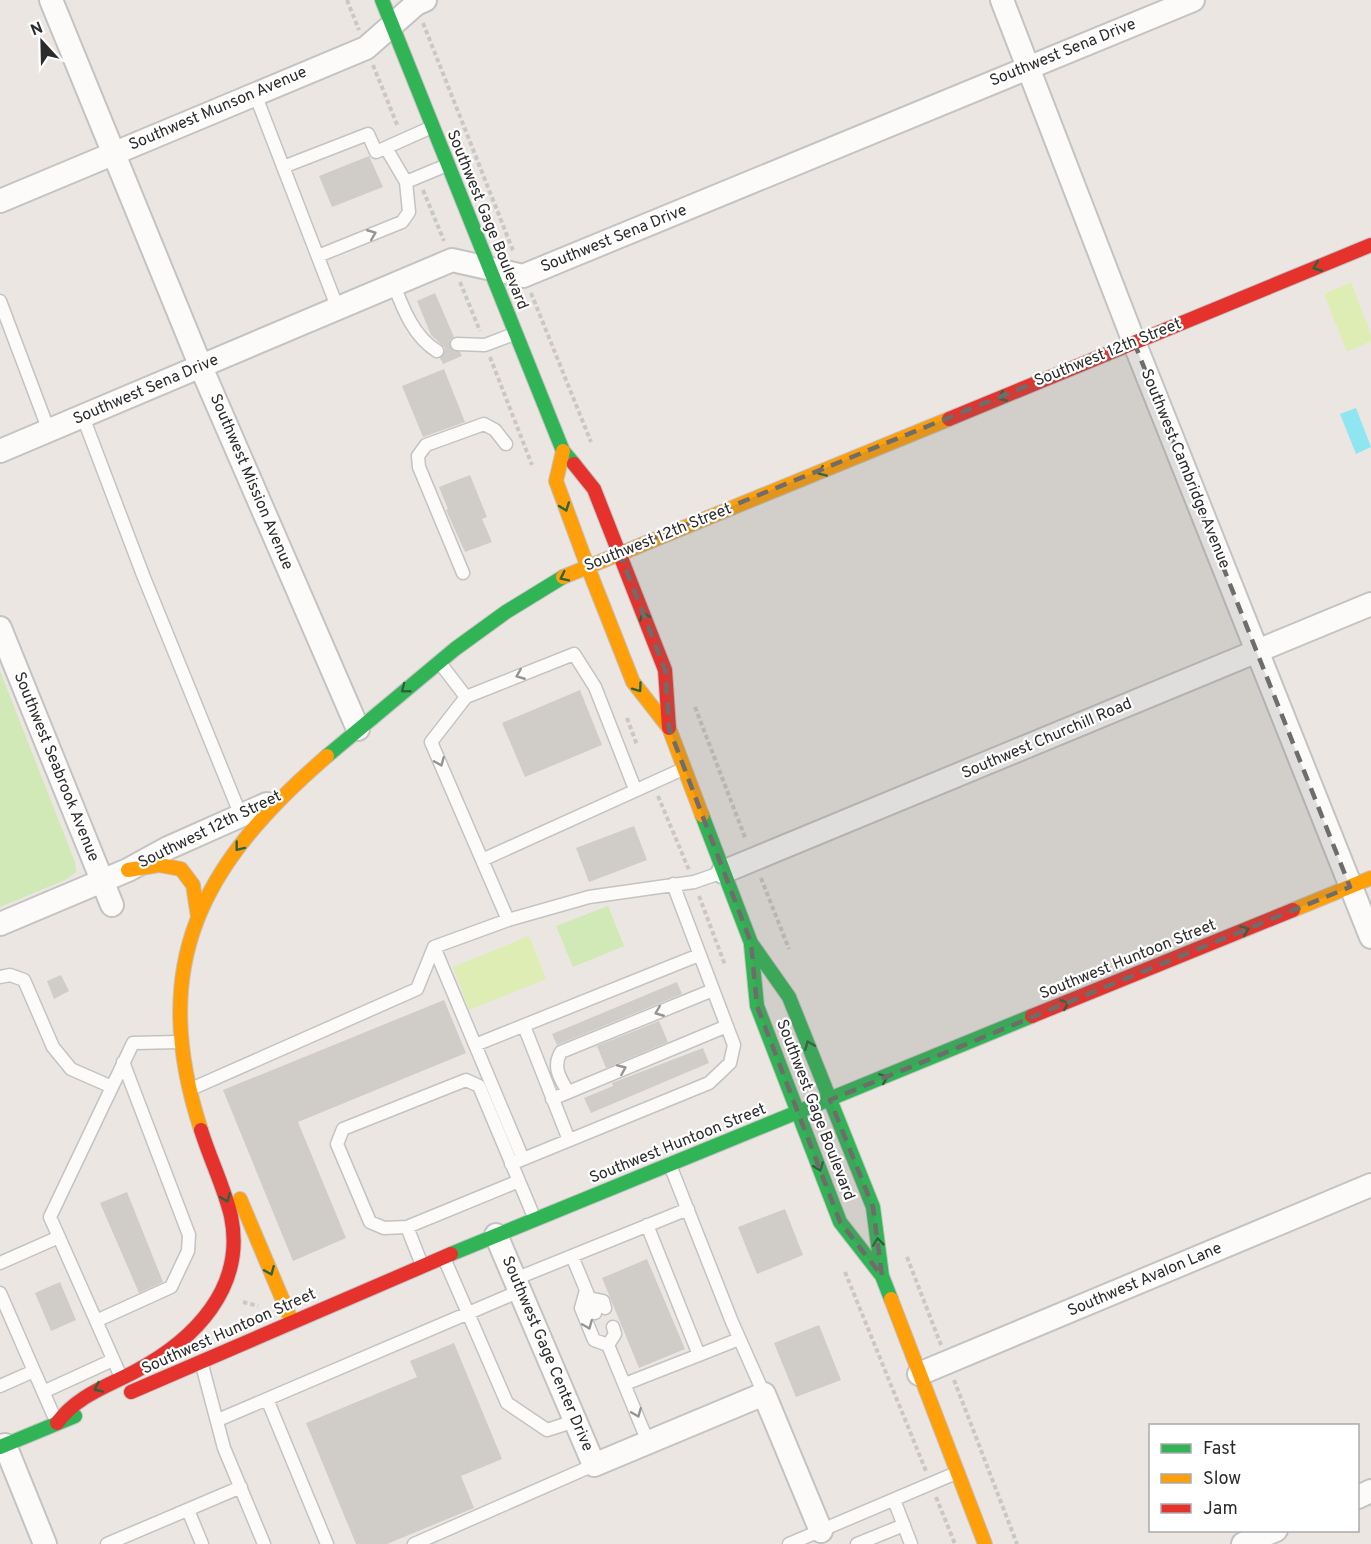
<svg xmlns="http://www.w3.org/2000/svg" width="1371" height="1544" font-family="Overpass,sans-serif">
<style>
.green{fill:#d1e8b7}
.pitch{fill:#deedb4}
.water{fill:#8fe5f2}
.building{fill:#d0ccc8}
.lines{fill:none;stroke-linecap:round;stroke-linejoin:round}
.lane-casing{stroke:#c4c3c3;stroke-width:15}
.street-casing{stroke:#c4c3c3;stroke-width:26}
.fast-casing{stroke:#c4c3c3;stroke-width:16}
.slow-casing{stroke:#c4c3c3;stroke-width:16}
.jam-casing{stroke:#c4c3c3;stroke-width:16}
.path{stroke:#c8c8c7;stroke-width:4;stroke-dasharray:4.5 3;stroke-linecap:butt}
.lane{stroke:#fcfbfa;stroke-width:12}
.street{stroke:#fcfbfa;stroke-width:22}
.fast{stroke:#30b455;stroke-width:14}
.slow{stroke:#ff9f0a;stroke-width:14}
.jam{stroke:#e5322d;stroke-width:14}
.oneway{stroke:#949493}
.oneway2{stroke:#2e623c}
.marked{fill:#6f6d6b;fill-opacity:0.2;stroke:#6f6d6b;stroke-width:4.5;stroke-dasharray:12 8;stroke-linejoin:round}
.labels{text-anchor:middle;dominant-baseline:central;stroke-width:4.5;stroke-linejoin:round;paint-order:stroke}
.street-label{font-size:16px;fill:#2c2c2c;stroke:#fff}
</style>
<rect width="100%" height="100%" fill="#ebe6e1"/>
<path class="green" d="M 0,671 L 75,862 L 76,872 L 67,879 L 0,907 Z
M 608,906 L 624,946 L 573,967 L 556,926 Z"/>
<path class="pitch" d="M 1351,282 L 1371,335 L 1371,341 L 1347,352 L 1324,294 Z
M 529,936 L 546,979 L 469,1010 L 453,967 Z"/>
<path class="water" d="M 1356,408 L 1371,447 L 1356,454 L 1340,414 Z"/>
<path class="building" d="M 369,156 L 383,187 L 332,207 L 319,176 Z
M 435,293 L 454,337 L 450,340 L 450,347 L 460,352 L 462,356 L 443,364 L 440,358 L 445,348 L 431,335 L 417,301 Z
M 444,369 L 465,422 L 423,437 L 402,386 Z
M 470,475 L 487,517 L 482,519 L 492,542 L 465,552 L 446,510 L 448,509 L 439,487 Z
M 580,690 L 602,745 L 525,777 L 502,723 Z
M 634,826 L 647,860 L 589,882 L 576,848 Z
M 61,975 L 69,991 L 54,999 L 47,981 Z
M 677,982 L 682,994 L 557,1045 L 552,1034 Z
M 444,1000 L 466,1053 L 298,1122 L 346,1238 L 293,1261 L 223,1090 Z
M 659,1021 L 668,1042 L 606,1068 L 597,1046 Z
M 703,1048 L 709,1063 L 591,1113 L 584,1098 L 613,1086 L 612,1083 Z
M 127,1192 L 163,1282 L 139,1293 L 100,1203 Z
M 785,1209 L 803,1255 L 757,1274 L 738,1227 Z
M 647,1259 L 685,1349 L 639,1368 L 602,1278 Z
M 60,1282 L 76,1320 L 51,1331 L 35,1293 Z
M 819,1325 L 841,1380 L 796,1397 L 774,1343 Z
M 454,1343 L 502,1459 L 461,1476 L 474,1508 L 387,1544 L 356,1544 L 306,1423 L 417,1377 L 410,1361 Z"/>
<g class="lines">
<g class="lane-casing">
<path id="lane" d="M 255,94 L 338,309
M 386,148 L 406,182
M 283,167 L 368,134 L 376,152 L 432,127
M 318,256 L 402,222 L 409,212 L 406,182 L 447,165
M 394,285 C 403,309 414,337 437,351
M 0,301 L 49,431
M 457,344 L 485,345 L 514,334
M 83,417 L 143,575 L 241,816
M 463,573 L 419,467 L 418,456 L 426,445 L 484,424 L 495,430 L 506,444
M 440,663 L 466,697
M 482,860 L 683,769
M 508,920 L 589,897 L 694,882 L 723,872
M 434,947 L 523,1159
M 0,977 L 10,975 L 24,980 L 53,1047 L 71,1069 L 112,1087
M 524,1026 L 569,1140
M 475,1045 L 699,955
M 191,1089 L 417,989 L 434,947 L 508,920 L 431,742 L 466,697 L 574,654 L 595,687 L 635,789
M 568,1092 C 560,1078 552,1067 561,1052 L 713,990
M 552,1099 L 727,1026
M 511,1164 L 709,1083 L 730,1063 L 734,1045 L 673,884
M 670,1165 L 732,1322 L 764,1394
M 647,1225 L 699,1355 L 739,1339
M 407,1227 L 519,1181
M 572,1256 L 586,1290 L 581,1308 L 594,1340 L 608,1345
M 444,1258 L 507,1403 L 547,1430 L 575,1421
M 0,1263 L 59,1237
M 422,1265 L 407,1227 L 384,1228 L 370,1222 L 337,1144 L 343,1129 L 466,1080 L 479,1086 L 534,1217
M 515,1279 L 688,1209
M 586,1290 L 595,1313
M 0,1293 L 34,1371
M 589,1298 L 603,1301 L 605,1308
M 96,1321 L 171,1287 L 188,1251 L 189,1235 L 123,1062
M 613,1327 L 615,1334 L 608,1345 L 648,1442
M 202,1365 L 224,1448 L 264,1544
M 121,1377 L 50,1217 L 133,1043 L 179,1042
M 625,1384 L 699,1355
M 0,1386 L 34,1371 L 56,1421
M 43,1392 L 113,1360
M 267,1399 L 327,1544
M 218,1420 L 520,1291
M 894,1500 L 911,1544
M 188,1510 L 202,1544
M 107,1544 L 241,1487
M 414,1544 L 594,1465
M 789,1544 L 956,1473
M 857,1544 L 904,1525"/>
</g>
<g class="street-casing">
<path id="street" d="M 51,0 L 201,367 L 358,729
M 1002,0 L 1134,342 L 1371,937
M 0,201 L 366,48 L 416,4 L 425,0
M 0,451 L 452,260 L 523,276 L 1193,0
M 0,628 L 112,905
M 723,872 L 1371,604
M 0,924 L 128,870 L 168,848 L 267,804
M 496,1235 L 594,1465 L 764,1394 L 821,1531
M 919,1374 L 1371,1185
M 5,1445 L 45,1544
M 1358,1497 L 1371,1491
M 1243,1544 L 1276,1530"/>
</g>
<g class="fast-casing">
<path id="fast" d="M 382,0 L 563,451 L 574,464
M 327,756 L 455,649 L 506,612 L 563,577
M 702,815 L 751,943 L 789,997 L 873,1207 L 882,1276 L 891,1299
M 751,945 L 757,1006 L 840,1222 L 882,1276
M 451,1254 L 1032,1016
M 0,1447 L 75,1416"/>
</g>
<g class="slow-casing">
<path id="slow" d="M 563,451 L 556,481 L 587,565 L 633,682 L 669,728 L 702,815
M 563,577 L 949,419
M 128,870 L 159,865 L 181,869 L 193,885 L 198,917
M 1293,910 L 1371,878
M 201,1130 C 147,964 201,865 327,756
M 240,1199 L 292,1322
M 891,1299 L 985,1544"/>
</g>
<g class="jam-casing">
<path id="jam" d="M 949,419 L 1371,245
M 574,464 L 594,489 L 665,670 L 669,728
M 1032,1016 L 1293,910
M 131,1392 L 451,1254
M 57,1423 C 78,1395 106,1387 136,1371 C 194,1340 246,1288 231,1216 C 224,1187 210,1159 201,1130"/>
</g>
<path class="path" d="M 347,0 L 359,30
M 423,23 L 514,253
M 373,65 L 398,127
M 423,190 L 444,241
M 460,282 L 480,331
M 531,293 L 591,442
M 490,357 L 532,465
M 695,707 L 746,840
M 627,718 L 637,745
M 658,796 L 689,870
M 761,878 L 789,949
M 699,896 L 725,965
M 907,1257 L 941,1345
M 845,1272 L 926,1471
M 243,1302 L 258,1306
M 954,1380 L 1017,1544
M 936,1497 L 955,1544"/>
<use href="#lane" class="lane"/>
<use href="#street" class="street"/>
<use href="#fast" class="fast"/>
<use href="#slow" class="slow"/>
<use href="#jam" class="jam"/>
</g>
<defs><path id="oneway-chevron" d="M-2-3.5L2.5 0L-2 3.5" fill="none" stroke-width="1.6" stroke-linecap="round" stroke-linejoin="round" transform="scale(1.5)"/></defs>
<g class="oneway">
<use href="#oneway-chevron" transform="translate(372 234) rotate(-22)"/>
<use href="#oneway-chevron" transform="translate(520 675) rotate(158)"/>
<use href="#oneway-chevron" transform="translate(440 762) rotate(67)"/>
<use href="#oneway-chevron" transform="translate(659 1012) rotate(158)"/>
<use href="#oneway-chevron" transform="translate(622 1069) rotate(-23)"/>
<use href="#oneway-chevron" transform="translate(588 1325) rotate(68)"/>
<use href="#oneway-chevron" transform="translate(637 1413) rotate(68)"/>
</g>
<g class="oneway2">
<use href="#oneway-chevron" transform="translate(1317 267) rotate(158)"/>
<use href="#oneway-chevron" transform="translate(1002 397) rotate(157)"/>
<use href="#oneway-chevron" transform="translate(822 472) rotate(157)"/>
<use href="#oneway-chevron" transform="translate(565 507) rotate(70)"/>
<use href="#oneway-chevron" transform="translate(564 577) rotate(154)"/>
<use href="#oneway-chevron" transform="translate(644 616) rotate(-111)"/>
<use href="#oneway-chevron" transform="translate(638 688) rotate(54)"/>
<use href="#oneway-chevron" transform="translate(405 689) rotate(142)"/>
<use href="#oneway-chevron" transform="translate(239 847) rotate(128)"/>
<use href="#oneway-chevron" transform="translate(1245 930) rotate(-22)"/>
<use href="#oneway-chevron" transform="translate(1065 1004) rotate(-22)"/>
<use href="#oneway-chevron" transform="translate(809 1045) rotate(-112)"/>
<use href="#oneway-chevron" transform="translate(884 1078) rotate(-22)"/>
<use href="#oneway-chevron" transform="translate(819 1167) rotate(69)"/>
<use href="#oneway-chevron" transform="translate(226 1198) rotate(69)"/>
<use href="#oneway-chevron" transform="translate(878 1242) rotate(-97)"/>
<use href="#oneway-chevron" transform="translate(270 1271) rotate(67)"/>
<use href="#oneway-chevron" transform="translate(98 1388) rotate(156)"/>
</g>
<path class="marked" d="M 1134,342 L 1350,887 L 830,1100 L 873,1207 L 882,1276 L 840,1222 L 757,1006 L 751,943 L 669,728 L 665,670 L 619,552 Z"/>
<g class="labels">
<g class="street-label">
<text transform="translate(1063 53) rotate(-22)">Southwest Sena Drive</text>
<text transform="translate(218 109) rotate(-23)">Southwest Munson Avenue</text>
<text transform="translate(487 220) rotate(68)">Southwest Gage Boulevard</text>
<text transform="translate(614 239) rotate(-22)">Southwest Sena Drive</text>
<text transform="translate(1108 353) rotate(-22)">Southwest 12th Street</text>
<text transform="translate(146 390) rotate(-23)">Southwest Sena Drive</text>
<text transform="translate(1185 469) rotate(68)">Southwest Cambridge Avenue</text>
<text transform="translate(251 482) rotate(67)">Southwest Mission Avenue</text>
<text transform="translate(658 538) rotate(-22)">Southwest 12th Street</text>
<text transform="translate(1047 739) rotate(-23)">Southwest Churchill Road</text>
<text transform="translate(56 767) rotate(68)">Southwest Seabrook Avenue</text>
<text transform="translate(210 830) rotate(-26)">Southwest 12th Street</text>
<text transform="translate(1128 960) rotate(-22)">Southwest Huntoon Street</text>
<text transform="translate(815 1110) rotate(69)">Southwest Gage Boulevard</text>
<text transform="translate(678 1144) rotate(-22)">Southwest Huntoon Street</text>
<text transform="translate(1145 1280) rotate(-23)">Southwest Avalon Lane</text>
<text transform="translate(229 1332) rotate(-24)">Southwest Huntoon Street</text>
<text transform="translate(547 1354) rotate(67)">Southwest Gage Center Drive</text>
</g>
</g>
<rect x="1149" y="1424" width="210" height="108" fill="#ffffff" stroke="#ababab" stroke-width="1.5"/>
<rect x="1161" y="1444" width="30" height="9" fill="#30b455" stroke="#ababab" stroke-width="1.5"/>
<text x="1203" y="1454" font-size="18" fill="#2c2c2c">Fast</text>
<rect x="1161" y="1474" width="30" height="9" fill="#ff9f0a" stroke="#ababab" stroke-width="1.5"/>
<text x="1203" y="1484" font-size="18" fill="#2c2c2c">Slow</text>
<rect x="1161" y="1504" width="30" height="9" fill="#e5322d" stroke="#ababab" stroke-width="1.5"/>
<text x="1203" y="1514" font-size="18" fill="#2c2c2c">Jam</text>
<g transform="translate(42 42) rotate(338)" stroke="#ffffff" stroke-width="4.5" paint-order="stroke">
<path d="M0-4.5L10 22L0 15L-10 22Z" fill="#2c2c2c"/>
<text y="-9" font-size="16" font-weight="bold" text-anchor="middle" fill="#2c2c2c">N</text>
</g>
</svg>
